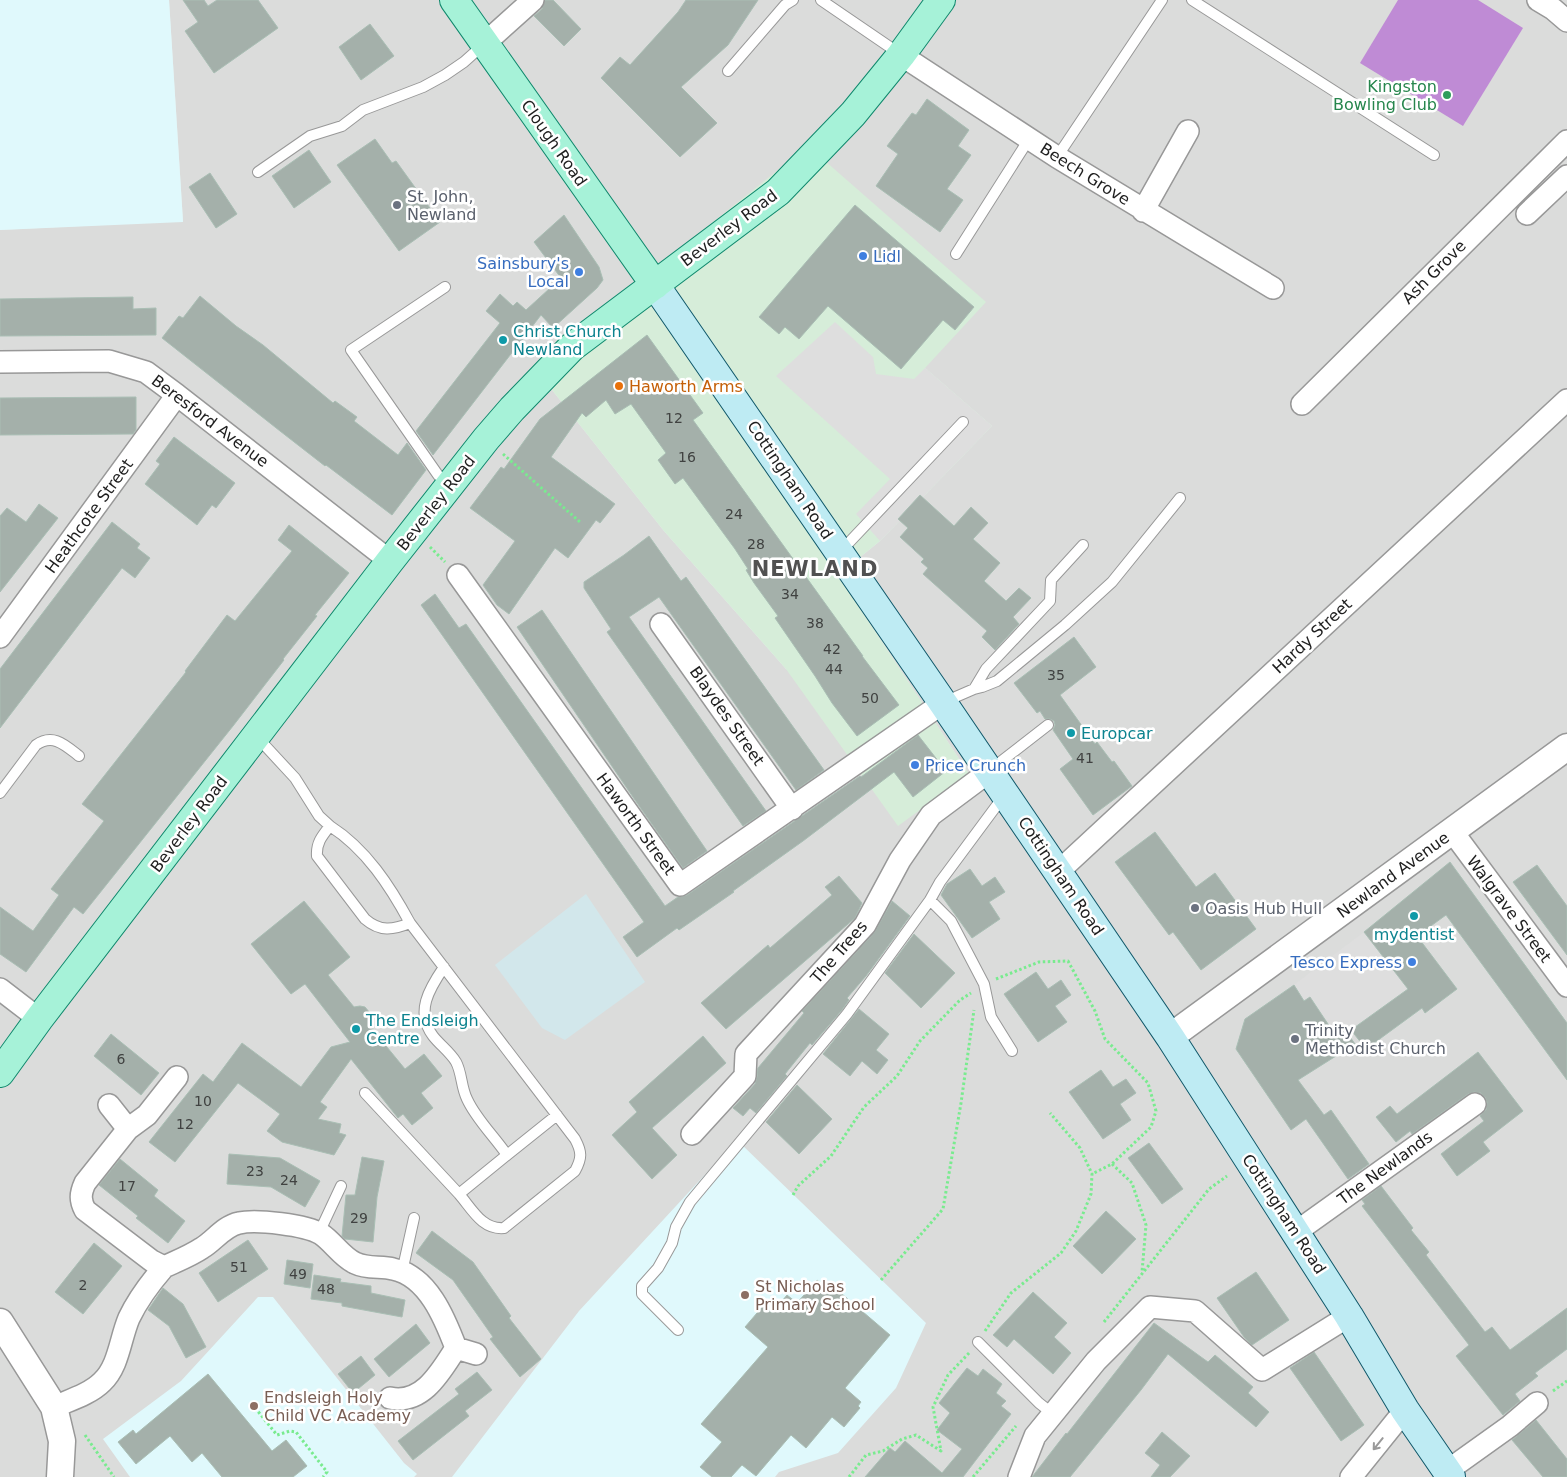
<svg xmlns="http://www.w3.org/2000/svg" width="1567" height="1477" font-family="'DejaVu Sans',sans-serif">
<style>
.residential{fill:#dbdcdb;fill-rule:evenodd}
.commercial{fill:#d6edd9}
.education{fill:#e0f9fc}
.farmland{fill:#d2e7eb}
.pitch{fill:#bf8bd5}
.parking{fill:#dedede}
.building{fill:#a4b0aa;stroke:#a9beb4}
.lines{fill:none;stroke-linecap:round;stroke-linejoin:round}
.service-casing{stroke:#989898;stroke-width:12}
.minor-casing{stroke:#989898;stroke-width:24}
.tertiary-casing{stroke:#989898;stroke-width:29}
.secondary-casing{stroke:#10586a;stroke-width:30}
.primary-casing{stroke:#0f886c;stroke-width:30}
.path{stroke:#79eb8f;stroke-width:3;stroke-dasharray:2.5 2.5;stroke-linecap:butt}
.service{stroke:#fff;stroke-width:10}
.minor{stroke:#fff;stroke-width:21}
.tertiary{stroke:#fff;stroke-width:26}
.secondary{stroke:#beebf3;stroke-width:28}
.primary{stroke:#a6f2d8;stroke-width:28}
.oneway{stroke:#9a9a9a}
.leisure-dot{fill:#2e9e5b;stroke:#fff;stroke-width:2}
.worship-dot{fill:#6b7280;stroke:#fff;stroke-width:2}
.shop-dot{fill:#3f7fe0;stroke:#fff;stroke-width:2}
.culture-dot{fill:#0f9aa8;stroke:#fff;stroke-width:2}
.food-dot{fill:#e8710a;stroke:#fff;stroke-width:2}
.education-dot{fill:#8d6e63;stroke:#fff;stroke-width:2}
.labels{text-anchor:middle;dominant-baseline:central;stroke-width:5;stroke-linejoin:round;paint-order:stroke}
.number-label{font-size:14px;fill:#404241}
.leisure-label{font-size:16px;fill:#27864d;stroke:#fff;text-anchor:end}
.street-label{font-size:16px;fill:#1e1e1e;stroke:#fff}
.worship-label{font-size:16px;fill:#5b616d;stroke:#fff;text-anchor:start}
.shop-label{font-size:16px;fill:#366cbe;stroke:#fff;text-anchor:start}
.culture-label{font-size:16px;fill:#0d838f;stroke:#fff;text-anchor:start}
.food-label{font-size:16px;fill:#c56008;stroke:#fff;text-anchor:start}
.education-label{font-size:16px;fill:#785e54;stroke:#fff;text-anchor:start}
.district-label{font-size:21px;font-weight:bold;letter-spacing:1px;fill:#515151;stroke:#fff}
</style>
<rect width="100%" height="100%" fill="#e5eeec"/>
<path class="residential" d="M 169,0 L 1567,0 L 1567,1477 L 0,1477 L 0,230 L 183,221 ZM 533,366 L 925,368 L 992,426 L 880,541 L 838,575 L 969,774 L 786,669 L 664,531 Z"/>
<path class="commercial" d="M 808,146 L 986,302 L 925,368 L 992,426 L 880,541 L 838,575 L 969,774 L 898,826 L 786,669 L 664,531 L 533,366 Z"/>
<path class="education" d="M 0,0 L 169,0 L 183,222 L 0,230 Z
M 737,1140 L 926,1323 L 896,1388 L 838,1453 L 779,1472 L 775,1477 L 452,1477 L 579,1311 Z
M 258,1297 L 273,1297 L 404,1463 L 417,1474 L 414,1477 L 130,1477 L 103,1439 L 181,1381 Z"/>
<path class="farmland" d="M 586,894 L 645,982 L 565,1040 L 542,1028 L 495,965 Z"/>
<path class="pitch" d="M 1398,0 L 1478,0 L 1523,28 L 1463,126 L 1360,63 Z"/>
<path class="parking" d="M 835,322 L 873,357 L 876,374 L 914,379 L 925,368 L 992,426 L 880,541 L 856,514 L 890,479 L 776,376 Z
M 1364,932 L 1408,989 L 1351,1030 L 1348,1034 L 1332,1030 L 1310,997 L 1304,1001 L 1294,985 Z"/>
<path class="building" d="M 183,0 L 204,0 L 208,6 L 217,0 L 258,0 L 278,28 L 214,73 L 185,31 L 198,22 Z
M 545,0 L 553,0 L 581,29 L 564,46 L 534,16 L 542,9 Z
M 686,0 L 758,0 L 728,45 L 681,87 L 717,123 L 680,157 L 601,78 L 620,57 L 630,65 L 678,12 Z
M 370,24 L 394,56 L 361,80 L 339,47 Z
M 927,99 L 969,130 L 958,146 L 971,155 L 947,189 L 963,200 L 940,232 L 876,186 L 898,154 L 887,146 L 912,113 L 916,115 Z
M 375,139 L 392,163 L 396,161 L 440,222 L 399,251 L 337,165 Z
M 309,150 L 331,182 L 294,208 L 272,176 Z
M 210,173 L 237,214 L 216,228 L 189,187 Z
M 855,205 L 974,307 L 955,330 L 943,320 L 901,369 L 828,306 L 799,339 L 785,327 L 779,334 L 759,317 Z
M 564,215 L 599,267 L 603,280 L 597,288 L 553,328 L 541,315 L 433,455 L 416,431 L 500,323 L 486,311 L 500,294 L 513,306 L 517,302 L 526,310 L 561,278 L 534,242 Z
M 200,296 L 236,326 L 263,345 L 333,403 L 335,401 L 357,417 L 354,421 L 398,455 L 407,443 L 426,470 L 392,515 L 326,465 L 325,466 L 280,431 L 162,338 L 179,316 L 183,318 Z
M 133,297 L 133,309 L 156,308 L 156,335 L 0,336 L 0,299 Z
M 647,335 L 703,413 L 693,420 L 863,656 L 862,656 L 899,705 L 857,736 L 832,703 L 815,676 L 775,618 L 778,616 L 754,583 L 746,570 L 748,569 L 735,549 L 683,478 L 675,484 L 658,460 L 666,453 L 631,404 L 615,414 L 606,400 L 586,417 L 582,413 L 551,457 L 615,504 L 600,523 L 596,520 L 568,558 L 555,548 L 509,614 L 497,605 L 483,585 L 515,541 L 470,508 L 501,467 L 504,469 L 540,419 Z
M 136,397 L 136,430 L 133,434 L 0,435 L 0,398 Z
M 174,437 L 235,483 L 216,508 L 212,505 L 197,525 L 145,484 L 160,464 L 156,461 Z
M 920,495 L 954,526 L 971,507 L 988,523 L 973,539 L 1000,563 L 984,581 L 1006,601 L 1019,588 L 1031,598 L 1013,617 L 1019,624 L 995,650 L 982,637 L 987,631 L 923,574 L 928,568 L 921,562 L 924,559 L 900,537 L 908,528 L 898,519 Z
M 39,504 L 58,518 L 0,592 L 0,516 L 7,508 L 26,522 Z
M 112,522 L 140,544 L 137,548 L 150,558 L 135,578 L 122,568 L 0,728 L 0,669 Z
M 289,525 L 349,573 L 315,615 L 317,616 L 283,659 L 284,660 L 233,726 L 83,914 L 74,907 L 26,972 L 0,954 L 0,907 L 33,931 L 59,895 L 51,889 L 104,821 L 82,804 L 186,672 L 185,671 L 227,615 L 235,621 L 292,551 L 278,540 Z
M 649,536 L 681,581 L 686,577 L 824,770 L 796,790 L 659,597 L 629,617 L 766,811 L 743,826 L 607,632 L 611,629 L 584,588 L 584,582 L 624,555 Z
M 435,594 L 459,628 L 466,624 L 665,906 L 678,897 L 687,895 L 860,776 L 861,777 L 918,735 L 946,771 L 913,797 L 894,772 L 803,841 L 733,891 L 734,892 L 679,930 L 677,928 L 637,957 L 623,937 L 644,922 L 421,605 Z
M 542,610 L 707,851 L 683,868 L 637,803 L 517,627 Z
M 1074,637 L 1096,667 L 1060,695 L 1095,744 L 1097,742 L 1112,762 L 1114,761 L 1132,786 L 1093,815 L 1060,769 L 1073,759 L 1053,730 L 1055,725 L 1054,721 L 1050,719 L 1045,719 L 1040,711 L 1037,713 L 1014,683 Z
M 1155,832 L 1196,887 L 1215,873 L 1256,929 L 1201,970 L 1173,932 L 1169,935 L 1115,862 Z
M 1450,862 L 1567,1023 L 1567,1080 L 1446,915 L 1417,936 L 1457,989 L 1425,1013 L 1422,1008 L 1366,1049 L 1351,1030 L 1408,989 L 1364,932 Z
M 1537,865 L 1567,906 L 1567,955 L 1513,882 Z
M 970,869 L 982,886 L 995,877 L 1005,892 L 989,902 L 1000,919 L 972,938 L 941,895 L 947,884 Z
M 839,876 L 862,903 L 855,918 L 726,1029 L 701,1003 L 768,945 L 770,948 L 832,895 L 825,887 Z
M 304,901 L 350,957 L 328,975 L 354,1007 L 360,1006 L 365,1007 L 370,1013 L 373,1030 L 405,1069 L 424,1054 L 442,1076 L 421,1093 L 433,1108 L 412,1125 L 403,1114 L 398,1118 L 351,1059 L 320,1102 L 327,1107 L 318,1119 L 341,1124 L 339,1133 L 346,1135 L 334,1155 L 282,1142 L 267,1131 L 280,1114 L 238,1083 L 175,1162 L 149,1142 L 203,1074 L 213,1082 L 242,1043 L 301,1087 L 331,1047 L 350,1042 L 305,984 L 291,994 L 251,944 Z
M 892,901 L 910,916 L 866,976 L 847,998 L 849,1000 L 842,1010 L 812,1045 L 810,1043 L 785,1074 L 787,1076 L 756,1113 L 750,1108 L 743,1116 L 733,1108 L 755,1084 L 757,1077 L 758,1068 L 804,1013 L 802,1011 L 874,933 Z
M 914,934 L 955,973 L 921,1008 L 885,973 Z
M 1036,972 L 1048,989 L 1061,980 L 1071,995 L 1055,1006 L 1067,1022 L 1038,1042 L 1004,994 Z
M 1294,985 L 1304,1001 L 1310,997 L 1332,1030 L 1341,1024 L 1355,1044 L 1298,1080 L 1324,1115 L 1331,1110 L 1369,1164 L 1348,1179 L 1306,1119 L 1291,1130 L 1236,1049 L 1245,1019 Z
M 859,1009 L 889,1034 L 876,1050 L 888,1060 L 877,1074 L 862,1061 L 850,1076 L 823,1054 Z
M 111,1034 L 159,1073 L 141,1095 L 94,1056 Z
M 703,1036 L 726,1063 L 652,1128 L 677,1155 L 652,1179 L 612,1135 L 637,1112 L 629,1102 Z
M 1478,1052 L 1523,1111 L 1483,1142 L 1490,1151 L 1457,1176 L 1441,1154 L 1484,1121 L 1480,1116 L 1486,1110 L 1487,1102 L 1485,1097 L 1481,1093 L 1474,1092 L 1468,1094 L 1412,1134 L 1410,1131 L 1396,1142 L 1376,1117 L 1390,1106 L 1397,1114 Z
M 1101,1070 L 1113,1087 L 1126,1079 L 1136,1093 L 1120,1104 L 1131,1120 L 1103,1139 L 1069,1092 Z
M 797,1085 L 832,1119 L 799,1154 L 766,1122 Z
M 1149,1143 L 1183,1189 L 1162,1204 L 1128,1158 Z
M 229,1154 L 280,1158 L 320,1181 L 305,1207 L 271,1187 L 227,1184 Z
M 362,1157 L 384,1161 L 377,1197 L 373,1242 L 345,1239 L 342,1236 L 346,1195 L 355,1195 Z
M 120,1159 L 158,1190 L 154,1196 L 185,1221 L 168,1243 L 136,1218 L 138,1216 L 99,1185 Z
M 1381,1186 L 1413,1228 L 1411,1230 L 1429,1252 L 1426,1255 L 1485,1332 L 1492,1327 L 1510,1350 L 1567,1308 L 1567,1349 L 1535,1373 L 1538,1376 L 1515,1394 L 1520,1401 L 1503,1415 L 1456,1356 L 1469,1345 L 1362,1206 L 1365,1204 L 1362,1200 Z
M 1106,1211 L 1136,1239 L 1102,1274 L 1073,1246 Z
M 432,1231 L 473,1262 L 511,1316 L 509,1318 L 541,1359 L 520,1377 L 490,1339 L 493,1337 L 453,1280 L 416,1253 Z
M 248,1240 L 268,1269 L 218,1302 L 199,1273 Z
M 94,1243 L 122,1266 L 83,1314 L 55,1292 Z
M 287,1260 L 313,1264 L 310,1288 L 284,1284 Z
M 1256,1272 L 1289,1320 L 1252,1345 L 1244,1337 L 1217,1298 Z
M 314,1275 L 341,1279 L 340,1282 L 371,1286 L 371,1293 L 405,1300 L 402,1317 L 342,1306 L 342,1303 L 311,1299 Z
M 817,1280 L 831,1292 L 835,1288 L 890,1335 L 845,1388 L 861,1402 L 858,1406 L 860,1408 L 844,1427 L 832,1417 L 806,1448 L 791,1435 L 756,1476 L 742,1465 L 731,1477 L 712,1477 L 700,1467 L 722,1442 L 701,1424 L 768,1347 L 745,1327 L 763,1306 L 772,1313 L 787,1295 L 797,1303 Z
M 163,1288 L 183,1304 L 206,1347 L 186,1358 L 169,1326 L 148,1310 Z
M 1033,1292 L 1067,1323 L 1054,1337 L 1071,1353 L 1053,1374 L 1014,1339 L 1007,1347 L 993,1335 Z
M 1154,1323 L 1208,1362 L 1215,1355 L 1253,1387 L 1248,1393 L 1269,1412 L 1256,1427 L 1168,1354 L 1141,1390 L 1070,1477 L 1032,1477 L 1066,1433 L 1067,1434 Z
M 416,1324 L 430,1343 L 389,1377 L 374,1359 Z
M 1314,1352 L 1364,1425 L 1341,1441 L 1290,1368 Z
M 361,1356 L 375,1375 L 353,1393 L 338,1374 Z
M 967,1368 L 978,1376 L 983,1369 L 1002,1384 L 996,1393 L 1006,1401 L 1001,1406 L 1011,1414 L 963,1477 L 865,1477 L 890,1448 L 895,1452 L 905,1441 L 942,1473 L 962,1449 L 937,1430 L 950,1413 L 939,1403 Z
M 477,1372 L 492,1390 L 465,1411 L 469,1416 L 413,1460 L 398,1441 L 459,1394 L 455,1389 Z
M 208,1374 L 272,1451 L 286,1440 L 307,1466 L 293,1477 L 222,1477 L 202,1453 L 192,1462 L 170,1436 L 136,1464 L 118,1442 L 133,1430 L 136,1434 Z
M 1536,1420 L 1567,1459 L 1567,1477 L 1543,1477 L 1512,1440 Z
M 1162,1432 L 1190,1456 L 1170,1477 L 1151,1477 L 1160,1465 L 1145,1453 Z"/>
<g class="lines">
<g class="service-casing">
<path id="service" d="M 821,0 L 900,54
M 1192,0 L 1434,155
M 728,71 L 785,5 L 793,0
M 1057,157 L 1162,0
M 258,172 L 310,136 L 342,126 L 363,110 L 423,87 L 445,75 L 464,62 L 483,45
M 956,254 L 1029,139
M 445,287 L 351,350 L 438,475 L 449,485
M 840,552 L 963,422
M 974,689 L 986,669 L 1050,601 L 1051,580 L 1083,545
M 944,702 L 974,689 L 982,687 L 997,681 L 1065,625 L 1112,582 L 1180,498
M 257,737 L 295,778 L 319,816 L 330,826 C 322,836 316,843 317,856 L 365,919 C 380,932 393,930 410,923 C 390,886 366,849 330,826
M 990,770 L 1048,725
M 0,793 L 36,745 C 53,733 65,745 79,756
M 930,900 L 951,921 L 984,984 L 991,1017 L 1012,1051
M 410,923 L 575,1139 C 582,1152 582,1158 575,1171 L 504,1228 C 482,1230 472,1209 459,1194 L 507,1155 C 494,1136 476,1119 467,1099 C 461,1087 462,1073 456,1062 C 450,1052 440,1045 433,1036 C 415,1012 429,989 444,967
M 365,1093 L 459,1194
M 507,1155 L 557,1115
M 319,1233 L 341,1186
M 402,1272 L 414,1218
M 678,1330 L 642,1294 L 642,1286 L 658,1268 L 672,1243 L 676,1227 L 690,1202 L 847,1014 L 930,900 L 940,882 L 1003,797
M 978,1342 L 1039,1403 L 1053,1414"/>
</g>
<g class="minor-casing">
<path id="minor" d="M 1538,0 L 1553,9 L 1567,21
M 484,44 L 533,0
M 901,55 L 1057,157 L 1273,288
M 1143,211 L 1188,131
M 1527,214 L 1567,176
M 0,362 L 109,361 L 146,372 L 177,395 L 390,561
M 1302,404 L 1567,141
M 458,575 L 680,885 L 943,703
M 661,624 L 792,809
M 0,637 L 177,395
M 1452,831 L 1567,986
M 1058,872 L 1567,400
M 0,989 L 39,1019
M 109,1105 L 128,1129 L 147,1115 L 177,1077
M 128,1129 L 85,1183 C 80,1194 80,1200 85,1210 L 152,1261 L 164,1267 C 177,1261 190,1256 202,1248 C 214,1241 224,1226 239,1223 C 256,1219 306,1225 321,1234 C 333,1242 342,1257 355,1263 C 367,1269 381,1266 393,1269 C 428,1276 445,1319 456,1348
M 692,1134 L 745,1076 L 746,1054 L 865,925 L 900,860 L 931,815 L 990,771
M 1296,1232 L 1475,1104
M 390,1398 C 423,1405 441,1371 456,1348 L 476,1354
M 54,1407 C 70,1400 90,1394 102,1382 C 119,1366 120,1339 129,1318 C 138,1299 151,1282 164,1267
M 1447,1471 L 1510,1426 L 1537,1403
M 1019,1477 L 1035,1436 L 1096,1361 L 1150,1307 L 1195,1311 L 1262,1370 L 1349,1316
M 1351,1477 L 1405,1410"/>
</g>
<g class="tertiary-casing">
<path id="tertiary" d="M 1170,1037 L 1567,747
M 0,1322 L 54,1407 L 62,1441 L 60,1477"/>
</g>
<g class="secondary-casing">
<path id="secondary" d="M 655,285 L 943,703 L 1170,1037 L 1349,1316 L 1405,1410 L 1451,1477"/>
</g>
<g class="primary-casing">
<path id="primary" d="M 454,0 L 655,285
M 0,1073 L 39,1019 L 390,561 L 486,439 L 512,409 L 572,347 L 778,192 L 853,114 L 901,55 L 941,0"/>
</g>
<path class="path" d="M 503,454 L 580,522
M 430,547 L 445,562
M 996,979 L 1039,962 L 1068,961 L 1095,1011 L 1105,1039 L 1148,1083 L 1156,1111 L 1151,1127 L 1112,1164 L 1092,1174
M 1112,1164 L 1132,1183 L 1146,1225 L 1142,1272
M 793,1195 L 798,1186 L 831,1156 L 864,1107 L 897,1076 L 920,1041 L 960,1000 L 971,993
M 881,1280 L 943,1209 L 961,1103 L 974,1010
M 1104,1322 L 1209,1189 L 1227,1176
M 985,1331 L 1011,1293 L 1061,1253 L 1076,1231 L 1091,1194 L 1092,1174 L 1080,1148 L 1050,1113
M 1553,1391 L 1567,1381
M 252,1404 L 277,1435 L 290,1431 L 296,1432 L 327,1472 L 323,1477
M 85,1435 L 114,1477
M 849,1477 L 866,1455 L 883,1451 L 902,1439 L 916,1435 L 941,1451 L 933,1407 L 948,1375 L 970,1352
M 973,1477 L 1016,1426"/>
<use href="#service" class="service"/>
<use href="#minor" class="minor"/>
<use href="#tertiary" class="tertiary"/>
<use href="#secondary" class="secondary"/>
<use href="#primary" class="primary"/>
</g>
<defs><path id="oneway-shaft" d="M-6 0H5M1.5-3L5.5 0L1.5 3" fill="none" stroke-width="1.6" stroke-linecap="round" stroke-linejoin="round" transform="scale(1.25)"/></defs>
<use class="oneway" href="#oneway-shaft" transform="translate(1378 1444) rotate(129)"/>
<circle class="leisure-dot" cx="1447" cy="95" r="5"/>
<g class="worship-dot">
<circle cx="397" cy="205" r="5"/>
<circle cx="1195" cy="908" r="5"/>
<circle cx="1295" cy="1039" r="5"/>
</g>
<g class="shop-dot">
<circle cx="863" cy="256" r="5"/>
<circle cx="579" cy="272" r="5"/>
<circle cx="915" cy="765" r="5"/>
<circle cx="1412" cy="962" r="5"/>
</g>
<g class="culture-dot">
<circle cx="503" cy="340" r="5"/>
<circle cx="1071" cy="733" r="5"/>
<circle cx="1414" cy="916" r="5"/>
<circle cx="356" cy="1029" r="5"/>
</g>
<circle class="food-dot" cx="619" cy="386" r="5"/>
<g class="education-dot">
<circle cx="745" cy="1295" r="5"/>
<circle cx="254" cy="1406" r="5"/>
</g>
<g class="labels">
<g class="number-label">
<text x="674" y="418">12</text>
<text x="687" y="457">16</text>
<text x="734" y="514">24</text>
<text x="756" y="544">28</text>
<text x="790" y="594">34</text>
<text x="815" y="623">38</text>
<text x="832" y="649">42</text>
<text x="834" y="669">44</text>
<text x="1056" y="675">35</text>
<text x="870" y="698">50</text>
<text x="1085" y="758">41</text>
<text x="121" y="1059">6</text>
<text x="203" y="1101">10</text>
<text x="185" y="1124">12</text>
<text x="255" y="1171">23</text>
<text x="289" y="1180">24</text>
<text x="127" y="1186">17</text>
<text x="359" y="1218">29</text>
<text x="239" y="1267">51</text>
<text x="298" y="1274">49</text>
<text x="83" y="1285">2</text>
<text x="326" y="1289">48</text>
</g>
<g class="leisure-label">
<text x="1437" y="86">Kingston<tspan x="1437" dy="18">Bowling Club</tspan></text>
</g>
<g class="street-label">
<text transform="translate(554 143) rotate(55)">Clough Road</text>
<text transform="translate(1085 174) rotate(32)">Beech Grove</text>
<text transform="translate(729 228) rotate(-37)">Beverley Road</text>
<text transform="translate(1434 272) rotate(-45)">Ash Grove</text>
<text transform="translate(210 421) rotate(37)">Beresford Avenue</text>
<text transform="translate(790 480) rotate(56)">Cottingham Road</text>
<text transform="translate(436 503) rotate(-52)">Beverley Road</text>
<text transform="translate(89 516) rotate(-54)">Heathcote Street</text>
<text transform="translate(1312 636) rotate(-43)">Hardy Street</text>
<text transform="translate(727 716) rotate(55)">Blaydes Street</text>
<text transform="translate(189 824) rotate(-53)">Beverley Road</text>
<text transform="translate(636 824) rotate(54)">Haworth Street</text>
<text transform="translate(1393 875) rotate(-36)">Newland Avenue</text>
<text transform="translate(1061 876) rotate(56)">Cottingham Road</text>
<text transform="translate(1509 909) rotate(53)">Walgrave Street</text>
<text transform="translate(839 952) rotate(-49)">The Trees</text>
<text transform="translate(1385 1168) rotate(-36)">The Newlands</text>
<text transform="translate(1284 1214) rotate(57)">Cottingham Road</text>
</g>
<g class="worship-label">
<text x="407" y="196">St. John,<tspan x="407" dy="18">Newland</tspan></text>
<text x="1205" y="908">Oasis Hub Hull</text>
<text x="1305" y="1030">Trinity<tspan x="1305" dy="18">Methodist Church</tspan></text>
</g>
<g class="shop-label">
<text x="873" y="256">Lidl</text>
<text x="569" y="263" text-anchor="end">Sainsbury's<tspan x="569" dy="18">Local</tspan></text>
<text x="925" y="765">Price Crunch</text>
<text x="1402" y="962" text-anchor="end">Tesco Express</text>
</g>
<g class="culture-label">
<text x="513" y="331">Christ Church<tspan x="513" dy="18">Newland</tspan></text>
<text x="1081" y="733">Europcar</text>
<text x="1414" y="934" text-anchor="middle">mydentist</text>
<text x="366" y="1020">The Endsleigh<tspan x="366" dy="18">Centre</tspan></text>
</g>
<g class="food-label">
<text x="629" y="386">Haworth Arms</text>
</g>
<g class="education-label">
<text x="755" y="1286">St Nicholas<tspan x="755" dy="18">Primary School</tspan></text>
<text x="264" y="1397">Endsleigh Holy<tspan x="264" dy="18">Child VC Academy</tspan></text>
</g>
<g class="district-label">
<text x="815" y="569">NEWLAND</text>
</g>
</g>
</svg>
